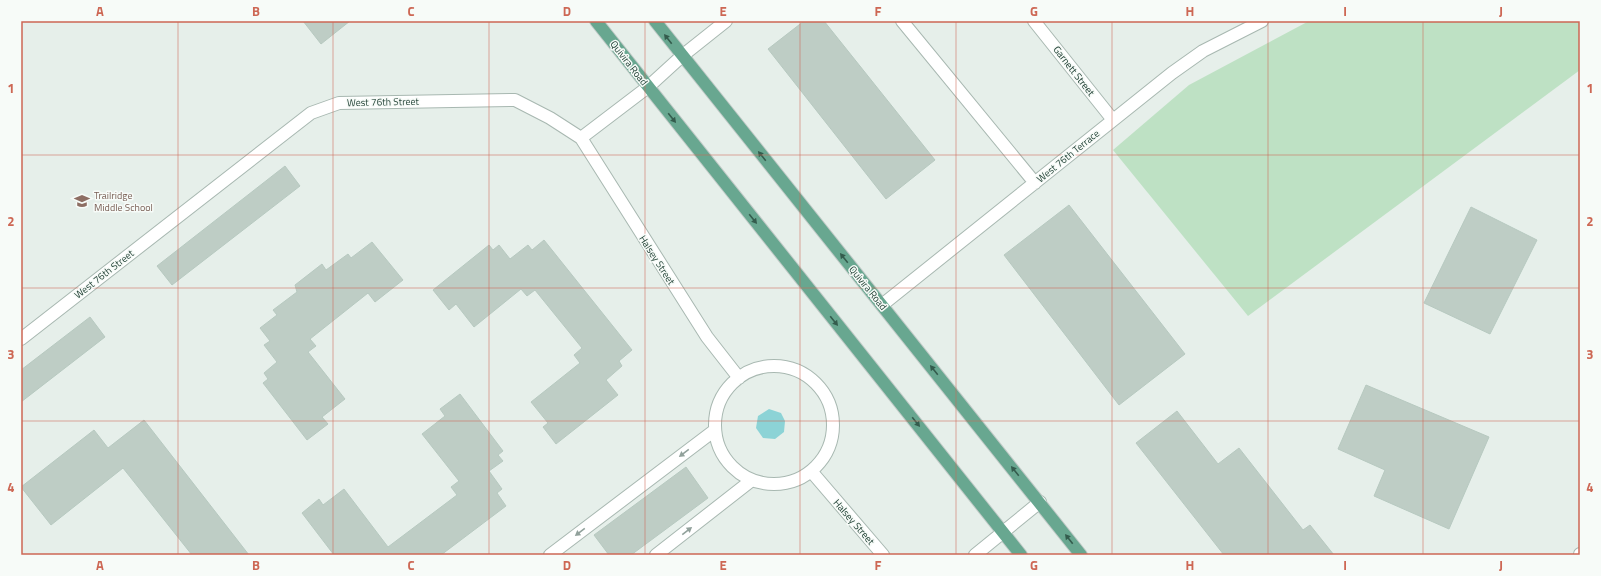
<svg xmlns="http://www.w3.org/2000/svg" width="1601" height="576" font-family="'Titillium Web',sans-serif">
<style>
.green{fill:#bee1c4}
.water{fill:#8cd3d6}
.building{fill:#becdc5;stroke:#b7c9c0}
.lines{fill:none;stroke-linecap:round;stroke-linejoin:round}
.minor-casing{stroke:#a8b8b1;stroke-width:14}
.major-casing{stroke:#c1cac7;stroke-width:14}
.minor{stroke:#fff;stroke-width:12}
.major{stroke:#68a790;stroke-width:12}
.oneway{fill:#345c4d}
.oneway2{fill:#91a19b}
.grid{fill:none;stroke:#cd6754;stroke-width:1;stroke-opacity:0.55}
.labels{text-anchor:middle;dominant-baseline:central;stroke-width:3;stroke-linejoin:round;paint-order:stroke}
.street-label{font-size:10px;fill:#234337;stroke:#f7fbf8}
.education-label{font-size:10px;fill:#785e54;stroke:#f7fbf8;text-anchor:start}
.neatline{fill:none;stroke:#cd6754;stroke-width:1.5}
.grid-label{font-size:13px;text-anchor:middle;font-weight:bold;fill:#cd6754}
</style>
<rect width="100%" height="100%" fill="#e6efea"/>
<path class="green" d="M 1309,21 L 1580,21 L 1580,70 L 1248,316 L 1113,150 L 1189,85 Z"/>
<path class="water" d="M 769,409 L 781,413 L 785,421 L 784,432 L 775,439 L 763,438 L 756,428 L 758,416 Z"/>
<path class="building" d="M 303,21 L 350,21 L 321,44 Z
M 804,21 L 824,21 L 935,160 L 886,199 L 768,49 Z
M 285,166 L 300,186 L 172,285 L 157,266 Z
M 1069,205 L 1185,354 L 1119,405 L 1004,255 Z
M 1471,207 L 1537,240 L 1490,334 L 1424,303 Z
M 544,240 L 632,350 L 619,361 L 622,366 L 606,380 L 618,395 L 556,444 L 543,427 L 548,423 L 531,402 L 580,363 L 574,355 L 582,348 L 535,290 L 527,296 L 521,289 L 474,327 L 456,304 L 449,310 L 433,290 L 489,245 L 493,250 L 499,245 L 510,259 L 528,245 L 532,250 Z
M 372,242 L 403,280 L 375,302 L 368,293 L 310,339 L 316,346 L 308,352 L 345,399 L 322,417 L 328,424 L 307,440 L 263,383 L 268,379 L 264,373 L 277,362 L 264,345 L 270,341 L 260,328 L 277,315 L 273,310 L 297,292 L 295,285 L 322,264 L 326,270 L 348,254 L 351,258 Z
M 90,317 L 105,337 L 21,402 L 21,370 Z
M 1366,385 L 1489,437 L 1449,529 L 1374,496 L 1385,470 L 1338,449 Z
M 460,394 L 503,451 L 498,455 L 503,461 L 489,471 L 502,489 L 497,493 L 506,506 L 441,555 L 334,555 L 302,513 L 319,499 L 323,505 L 344,489 L 388,547 L 457,495 L 451,487 L 459,481 L 422,434 L 445,416 L 440,409 Z
M 1177,411 L 1218,464 L 1239,448 L 1303,530 L 1310,525 L 1334,555 L 1224,555 L 1136,443 Z
M 144,420 L 249,555 L 192,555 L 123,468 L 51,525 L 21,487 L 94,430 L 108,448 Z
M 686,467 L 708,498 L 631,555 L 609,555 L 594,535 Z"/>
<g class="lines">
<g class="minor-casing">
<path id="minor" d="M 902,21 L 1035,183
M 1034,21 L 1113,120
M 581,138 L 648,87 L 682,56 L 726,21
M 882,305 L 1172,73 L 1203,51 L 1262,21
M 21,339 L 311,113 L 339,103 L 515,100 L 550,118 L 581,138 L 707,337 L 739,378
M715 425a59 59 0 1 1 118 0a59 59 0 1 1-118 0Z
M 811,471 L 883,555
M 550,555 L 715,430
M 656,555 L 752,480
M 975,555 L 1040,502
M 1580,555 L 1580,554"/>
</g>
<g class="major-casing">
<path id="major" d="M 596,21 L 1021,555
M 655,21 L 1081,555"/>
</g>
<use href="#minor" class="minor"/>
<use href="#major" class="major"/>
</g>
<defs><path id="oneway-solid" d="M-6-.8H1V-3.2L6.5 0L1 3.2V.8H-6Z"/></defs>
<g class="oneway">
<use href="#oneway-solid" transform="translate(668 39) rotate(-128)"/>
<use href="#oneway-solid" transform="translate(672 118) rotate(51)"/>
<use href="#oneway-solid" transform="translate(762 156) rotate(-129)"/>
<use href="#oneway-solid" transform="translate(753 219) rotate(51)"/>
<use href="#oneway-solid" transform="translate(844 258) rotate(-129)"/>
<use href="#oneway-solid" transform="translate(834 321) rotate(51)"/>
<use href="#oneway-solid" transform="translate(934 370) rotate(-129)"/>
<use href="#oneway-solid" transform="translate(916 422) rotate(51)"/>
<use href="#oneway-solid" transform="translate(1015 471) rotate(-129)"/>
<use href="#oneway-solid" transform="translate(1069 539) rotate(-128)"/>
</g>
<g class="oneway2">
<use href="#oneway-solid" transform="translate(684 453) rotate(143)"/>
<use href="#oneway-solid" transform="translate(687 531) rotate(-38)"/>
<use href="#oneway-solid" transform="translate(580 532) rotate(143)"/>
</g>
<path class="grid" d="M 178,21 L 178,555M 333,21 L 333,555M 489,21 L 489,555M 645,21 L 645,555M 800,21 L 800,555M 956,21 L 956,555M 1112,21 L 1112,555M 1268,21 L 1268,555M 1423,21 L 1423,555M 21,155 L 1580,155M 21,288 L 1580,288M 21,421 L 1580,421"/>
<defs>
<g id="school-bare" transform="scale(1.2)"><path d="M0-5L7-2L0 1L-7-2ZM-4 1L0 2.5L4 1V4Q0 6-4 4Z" fill="#8d6e63" stroke="#f7fbf8" stroke-width="2.5" paint-order="stroke"/></g>
</defs>
<g fill-rule="evenodd">
<use href="#school-bare" x="82" y="201"/>
</g>
<g class="labels">
<g class="street-label">
<text transform="translate(629 63) rotate(52)">Quivira Road</text>
<text transform="translate(1074 71) rotate(52)">Garnett Street</text>
<text transform="translate(383 102) rotate(-1)">West 76th Street</text>
<text transform="translate(1068 156) rotate(-39)">West 76th Terrace</text>
<text transform="translate(657 260) rotate(57)">Halsey Street</text>
<text transform="translate(104 274) rotate(-38)">West 76th Street</text>
<text transform="translate(868 288) rotate(51)">Quivira Road</text>
<text transform="translate(854 522) rotate(49)">Halsey Street</text>
</g>
<g class="education-label">
<text x="94" y="195">Trailridge<tspan x="94" dy="12">Middle School</tspan></text>
</g>
</g>
<rect width="1601" height="576" fill="none" stroke="#f7fbf8" stroke-width="44"/>
<rect x="22" y="22" width="1557" height="532" class="neatline"/>
<g class="grid-label">
<text x="100" y="16">A</text>
<text x="256" y="16">B</text>
<text x="411" y="16">C</text>
<text x="567" y="16">D</text>
<text x="723" y="16">E</text>
<text x="878" y="16">F</text>
<text x="1034" y="16">G</text>
<text x="1190" y="16">H</text>
<text x="1345" y="16">I</text>
<text x="1501" y="16">J</text>
<text x="11" y="93">1</text>
<text x="1590" y="93">1</text>
<text x="11" y="226">2</text>
<text x="1590" y="226">2</text>
<text x="11" y="359">3</text>
<text x="1590" y="359">3</text>
<text x="11" y="492">4</text>
<text x="1590" y="492">4</text>
<text x="100" y="570">A</text>
<text x="256" y="570">B</text>
<text x="411" y="570">C</text>
<text x="567" y="570">D</text>
<text x="723" y="570">E</text>
<text x="878" y="570">F</text>
<text x="1034" y="570">G</text>
<text x="1190" y="570">H</text>
<text x="1345" y="570">I</text>
<text x="1501" y="570">J</text>
</g>
</svg>
